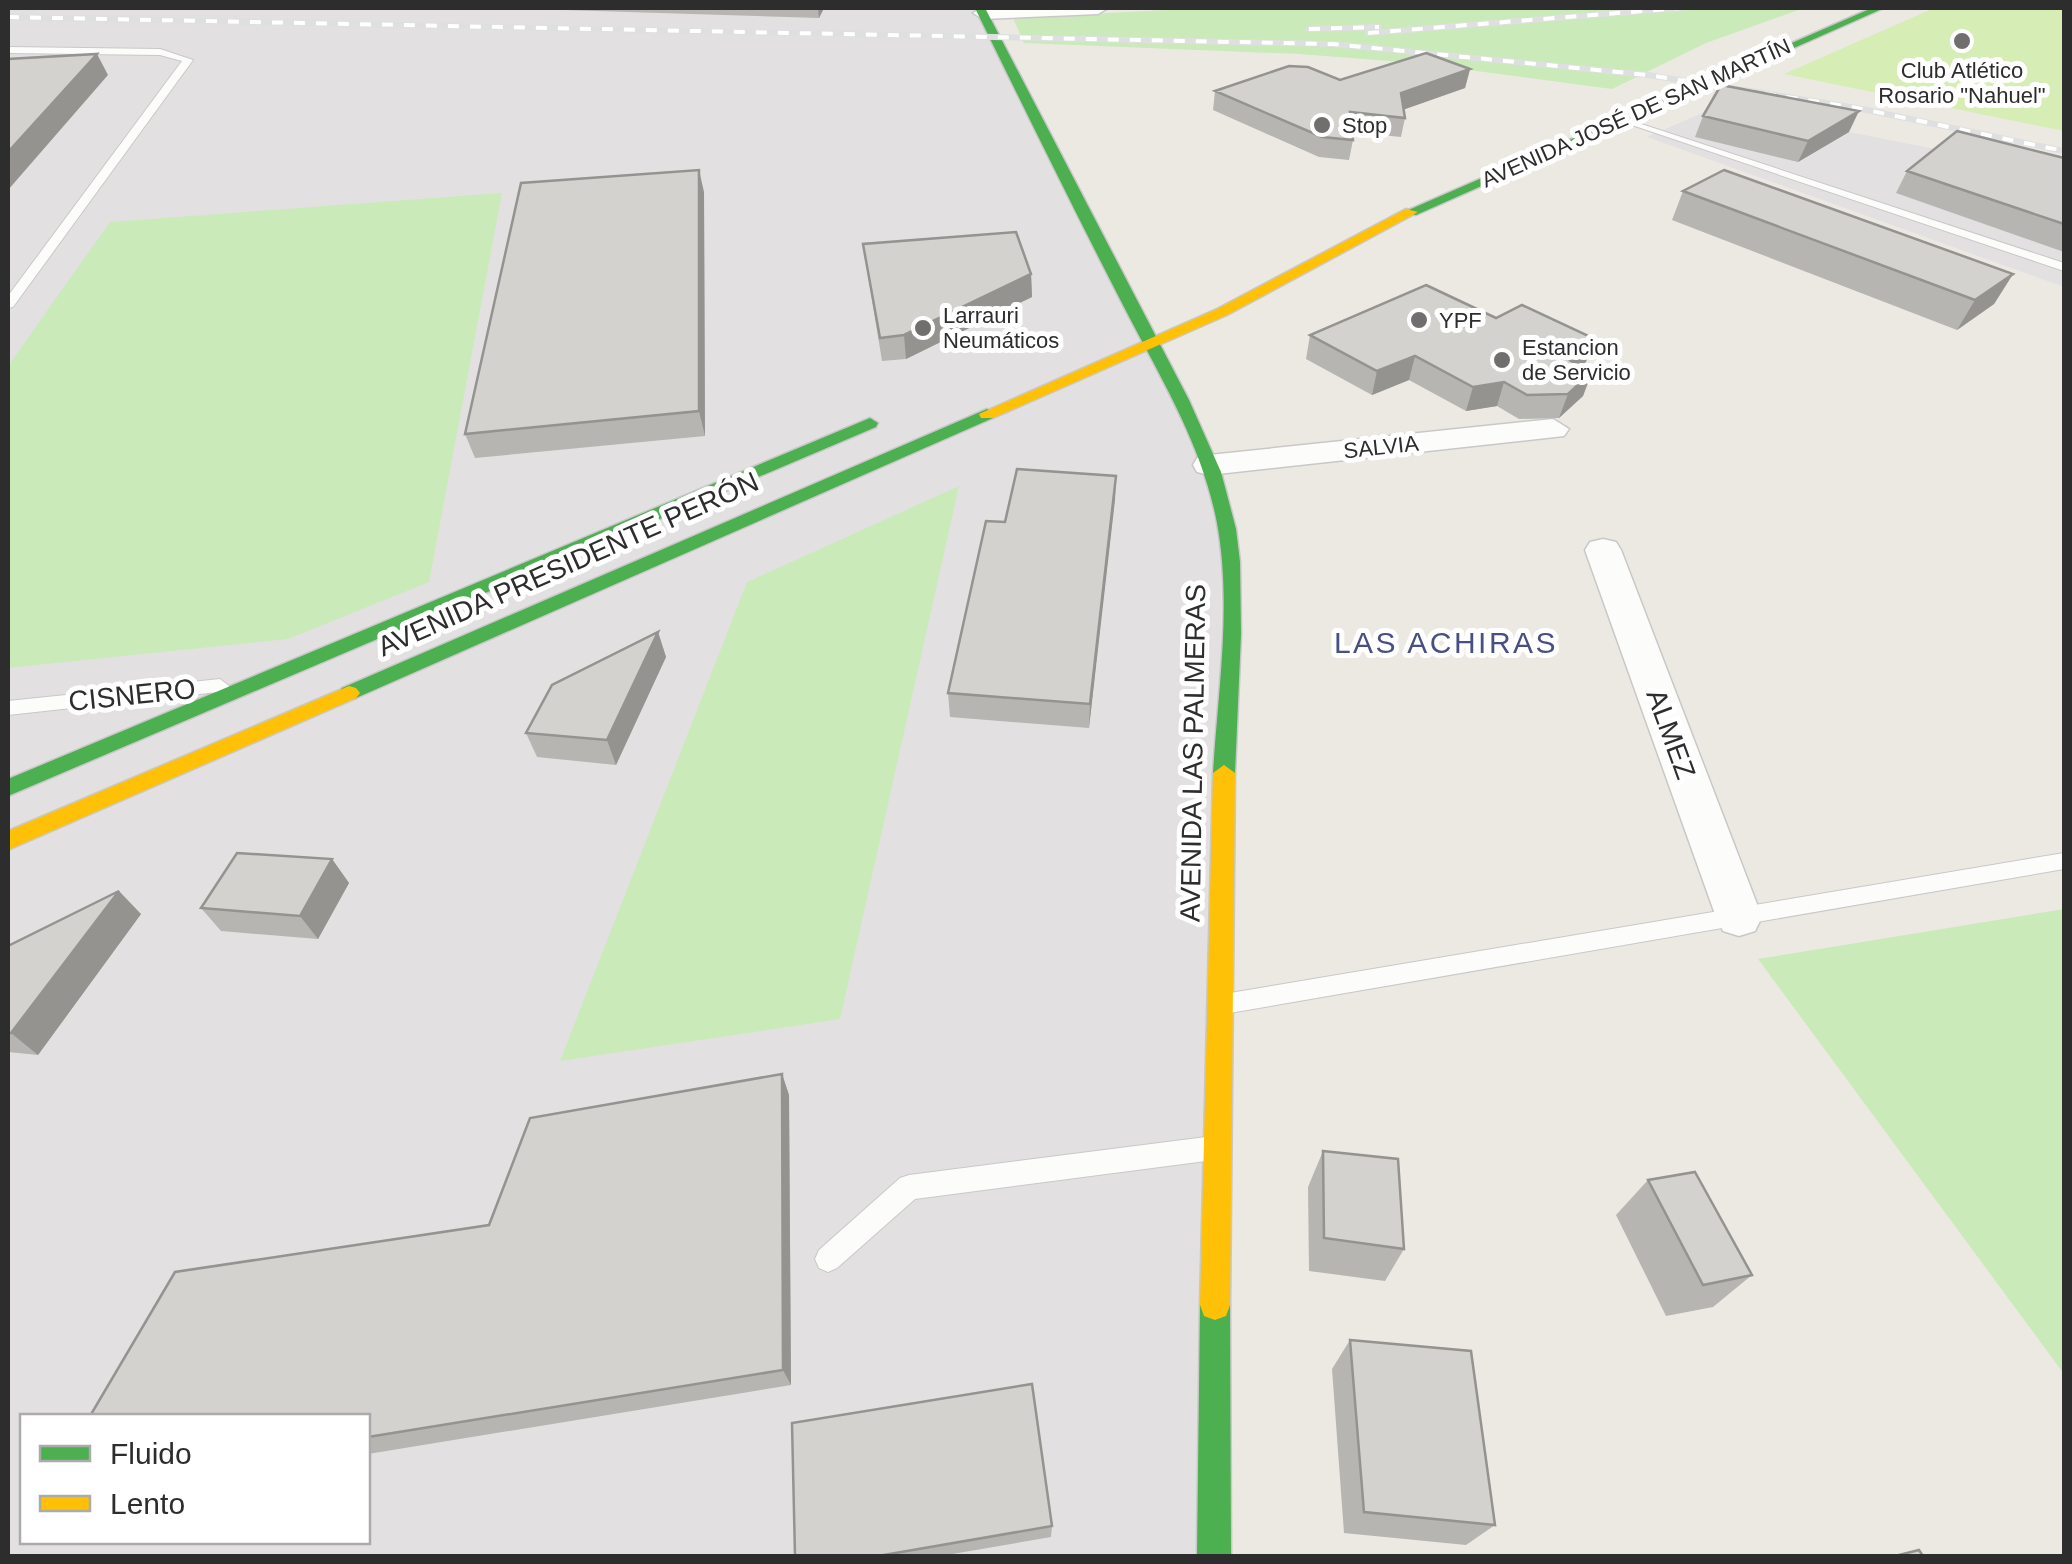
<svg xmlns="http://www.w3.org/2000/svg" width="2072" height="1564" font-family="Helvetica,sans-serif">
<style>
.industrial{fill:#e3e0e2;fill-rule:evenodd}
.green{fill:#caeab9}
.pitch{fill:#d6eeb6}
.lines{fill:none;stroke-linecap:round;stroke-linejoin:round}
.lane-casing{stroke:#c9c8c8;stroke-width:2}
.street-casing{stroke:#c9c8c8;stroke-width:3}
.fast-casing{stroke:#c9c8c8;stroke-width:3}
.slow-casing{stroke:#c9c8c8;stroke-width:3}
.lane{fill:#fcfcfb;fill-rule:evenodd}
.street{fill:#fcfcfb;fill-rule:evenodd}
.fast{fill:#4caf50;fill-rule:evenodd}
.slow{fill:#ffc107;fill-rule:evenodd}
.rail-casing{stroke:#dedfe0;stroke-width:6}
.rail{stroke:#fff;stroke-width:4;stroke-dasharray:11;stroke-linecap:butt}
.wall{fill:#b6b5b1}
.shaded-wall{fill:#949390}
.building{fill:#d4d2ce;stroke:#949390;stroke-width:2.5}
.poi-dot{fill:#706f6d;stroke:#fff;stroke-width:4}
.labels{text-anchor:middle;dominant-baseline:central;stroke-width:10;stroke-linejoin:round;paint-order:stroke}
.far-poi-label{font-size:22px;fill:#2d2d2d;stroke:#fff;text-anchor:start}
.far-street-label{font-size:22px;fill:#2d2d2d;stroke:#fff}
.street-label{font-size:28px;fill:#2d2d2d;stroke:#fff}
.neighbourhood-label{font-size:30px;letter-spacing:2.5px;fill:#484f83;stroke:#fff}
</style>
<rect width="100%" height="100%" fill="#ece9e3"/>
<path class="industrial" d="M 8,8 L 980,8 L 1134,312 L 1222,503 L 1214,1556 L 8,1556 ZM 22,1416 L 368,1416 L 368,1542 L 22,1542 Z
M 1718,106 L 1930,148 L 2064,183 L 2064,287 L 1647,137 Z"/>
<path class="green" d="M 1205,8 L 1804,8 L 1706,43 L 1612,89 L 1416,63 L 1299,54 L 1024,43 L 1013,18 Z
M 502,193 L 429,582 L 288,639 L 8,668 L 8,366 L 110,222 Z
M 959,486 L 840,1019 L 560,1061 L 747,582 Z
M 2064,909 L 2064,1374 L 1758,959 Z"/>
<path class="pitch" d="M 1934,8 L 2064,8 L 2064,131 L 1784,74 Z"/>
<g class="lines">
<g class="lane-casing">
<path id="lane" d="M 8,47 L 160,49 L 193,60 L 13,307 L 8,308 L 8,296 L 182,61 L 160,55 L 8,53 Z
M 1617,116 L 2064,263 L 2064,271 L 1617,120 Z
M 220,679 L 229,686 L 227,691 L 8,715 L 8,701 Z
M 2064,853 L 2064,869 L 1224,1014 L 1216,1011 L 1212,1004 L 1216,997 L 1224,994 Z
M 1206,1137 L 1215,1141 L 1219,1149 L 1215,1157 L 1206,1161 L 915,1199 L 837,1268 L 828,1272 L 819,1268 L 815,1259 L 819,1250 L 900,1178 L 909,1175 Z"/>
</g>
<g class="street-casing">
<path id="street" d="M 1108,8 L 1098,14 L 983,19 L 973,13 L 982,8 Z
M 1553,419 L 1569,429 L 1564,436 L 1209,475 L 1197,472 L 1193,465 L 1197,458 L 1209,455 Z
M 1603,539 L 1616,542 L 1621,550 L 1762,917 L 1755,931 L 1739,936 L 1723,931 L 1716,917 L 1585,550 L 1590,542 Z"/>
</g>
<g class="fast-casing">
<path id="fast" d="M 975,8 L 985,8 L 1189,400 L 1221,472 L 1236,529 L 1240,562 L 1241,634 L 1235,773 L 1232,779 L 1224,781 L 1213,773 C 1218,691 1232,604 1217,523 C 1202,444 1160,377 1124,307 C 1073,208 1024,108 975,8 Z
M 1872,8 L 1884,8 L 1416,215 L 1404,212 Z
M 987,409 L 995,414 L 993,418 L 356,698 L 349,700 L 338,693 L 342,688 Z
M 870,418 L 878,423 L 876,427 L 8,796 L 8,779 Z
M 1215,1290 L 1226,1294 L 1230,1305 L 1231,1556 L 1197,1556 L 1200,1305 L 1204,1294 Z"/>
</g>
<g class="slow-casing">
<path id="slow" d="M 1406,209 L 1418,212 L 1227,315 L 993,418 L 981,418 L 979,414 L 1217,309 Z
M 349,686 L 356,688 L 360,693 L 356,698 L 8,850 L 8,831 Z
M 1224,765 L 1235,773 L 1230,1305 L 1226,1316 L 1215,1320 L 1204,1316 L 1200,1305 L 1213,773 Z"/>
</g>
<use href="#lane" class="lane"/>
<use href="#street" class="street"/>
<use href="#fast" class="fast"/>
<use href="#slow" class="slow"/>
<g class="rail-casing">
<path id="rail" d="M 8,17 L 1333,44 L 1648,75 L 1857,108 L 2064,151
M 1309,29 L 1379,27
M 1368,33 L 1681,8"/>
</g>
<use href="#rail" class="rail"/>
</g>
<path class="wall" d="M 497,8 L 824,8 L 819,18 Z
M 1470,69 L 1465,88 L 1404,109 L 1405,118 L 1401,137 L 1352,132 L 1353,140 L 1349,160 L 1319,157 L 1213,110 L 1215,91 Z
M 1703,116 L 1849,132 L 1798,162 L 1695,137 Z
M 2064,158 L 2064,252 L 1896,193 L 1907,171 Z
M 1683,191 L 2013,274 L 1994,304 L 1957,330 L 1672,220 Z
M 704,192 L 705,436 L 475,458 L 465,434 Z
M 863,244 L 1031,274 L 1032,297 L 906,359 L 882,361 Z
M 1310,335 L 1586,362 L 1580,365 L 1592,372 L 1583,396 L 1559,418 L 1519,419 L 1497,406 L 1466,411 L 1409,380 L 1372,395 L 1306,359 Z
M 1116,476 L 1089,728 L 950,717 L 948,693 L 1005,522 Z
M 658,632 L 666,657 L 616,765 L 537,757 L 526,733 Z
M 332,859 L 349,883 L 318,939 L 221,931 L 201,908 Z
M 141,914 L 38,1055 L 8,1052 L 8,946 Z
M 782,1074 L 789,1095 L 791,1385 L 368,1454 L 368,1416 L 489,1225 Z
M 1323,1151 L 1404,1249 L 1385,1281 L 1309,1271 L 1308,1187 Z
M 1648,1180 L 1752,1275 L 1713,1307 L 1666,1316 L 1616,1215 Z
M 1350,1340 L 1495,1525 L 1466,1545 L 1344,1533 L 1332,1369 Z
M 1052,1526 L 1051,1537 L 941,1556 L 795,1556 Z"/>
<path class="shaded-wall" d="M 818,8 L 824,8 L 819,18 Z
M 97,54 L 108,75 L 8,190 L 8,152 Z
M 1470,69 L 1465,88 L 1397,112 L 1401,93 Z
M 1859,111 L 1849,132 L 1798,162 L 1808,141 Z
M 699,170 L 704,192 L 705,436 L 699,411 Z
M 1031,274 L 1032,297 L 906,359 L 904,335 Z
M 2013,274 L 1994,304 L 1957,330 L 1975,300 Z
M 1595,339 L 1586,362 L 1580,366 L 1563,385 L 1574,350 Z
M 1415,356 L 1409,380 L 1372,395 L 1377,371 Z
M 1592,372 L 1583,396 L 1559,418 L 1568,394 Z
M 1504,382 L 1497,406 L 1466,411 L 1473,387 Z
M 1116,476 L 1115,500 L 1089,728 L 1090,704 Z
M 658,632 L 666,657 L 616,765 L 607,740 Z
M 332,859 L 349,883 L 318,939 L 300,916 Z
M 119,891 L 141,914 L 38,1055 L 11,1033 Z
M 782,1074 L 789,1095 L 791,1385 L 783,1370 Z"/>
<path class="building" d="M 1426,53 L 1470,69 L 1401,93 L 1405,118 L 1350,112 L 1353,140 L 1322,137 L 1215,91 L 1289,66 L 1308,67 L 1340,80 Z
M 97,54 L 8,152 L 8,59 Z
M 1721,85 L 1859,111 L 1808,141 L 1703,116 Z
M 1957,131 L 2064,158 L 2064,224 L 1907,171 Z
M 699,170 L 699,411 L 465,434 L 521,183 Z
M 1724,170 L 2013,274 L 1975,300 L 1683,191 Z
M 1016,232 L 1031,274 L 904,335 L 880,338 L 863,244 Z
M 1426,285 L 1496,318 L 1522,305 L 1595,339 L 1574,350 L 1583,356 L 1571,361 L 1592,372 L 1568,394 L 1527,395 L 1504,382 L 1473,387 L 1415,356 L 1377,371 L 1310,335 Z
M 1017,469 L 1116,476 L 1090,704 L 948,693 L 986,521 L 1005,522 Z
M 658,632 L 607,740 L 526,733 L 552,685 Z
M 237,853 L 332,859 L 300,916 L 201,908 Z
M 119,891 L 11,1033 L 8,1033 L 8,946 Z
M 782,1074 L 783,1370 L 368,1437 L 368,1416 L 90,1416 L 175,1272 L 489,1225 L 530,1118 Z
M 1323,1151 L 1398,1159 L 1404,1249 L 1324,1238 Z
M 1695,1172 L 1752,1275 L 1703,1285 L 1648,1180 Z
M 1350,1340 L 1471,1351 L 1495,1525 L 1364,1512 Z
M 1032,1384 L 1052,1526 L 878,1556 L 795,1556 L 792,1423 Z
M 1919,1550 L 1923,1556 L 1895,1556 Z"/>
<g class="poi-dot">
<circle cx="1962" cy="41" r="10"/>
<circle cx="1322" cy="125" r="10"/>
<circle cx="1419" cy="320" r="10"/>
<circle cx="923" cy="328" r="10"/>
<circle cx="1502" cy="360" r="10"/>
</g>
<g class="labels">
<g class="far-poi-label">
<text x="1962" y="70" text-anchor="middle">Club Atlético<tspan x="1962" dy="25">Rosario "Nahuel"</tspan></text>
<text x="1342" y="125">Stop</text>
<text x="943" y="315">Larrauri<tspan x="943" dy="25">Neumáticos</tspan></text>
<text x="1439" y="320">YPF</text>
<text x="1522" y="347">Estancion<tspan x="1522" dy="25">de Servicio</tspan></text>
</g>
<g class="far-street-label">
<text transform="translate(1636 113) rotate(-24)">AVENIDA JOSÉ DE SAN MARTÍN</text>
<text transform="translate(1381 447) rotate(-6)">SALVIA</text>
</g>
<g class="street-label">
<text transform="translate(568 564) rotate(-24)">AVENIDA PRESIDENTE PERÓN</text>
<text transform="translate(132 695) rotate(-6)">CISNERO</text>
<text transform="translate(1671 734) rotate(70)">ALMEZ</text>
<text transform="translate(1193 753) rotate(-89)">AVENIDA LAS PALMERAS</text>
</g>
<g class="neighbourhood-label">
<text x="1446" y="642">LAS ACHIRAS</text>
</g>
</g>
<rect width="2072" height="1564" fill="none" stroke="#2d2d2d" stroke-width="20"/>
<rect x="20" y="1414" width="350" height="130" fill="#ffffff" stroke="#ababab" stroke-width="2.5"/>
<rect x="40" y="1446" width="50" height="15" fill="#4caf50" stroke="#ababab" stroke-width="2.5"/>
<text x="110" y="1464" font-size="30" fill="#2d2d2d">Fluido</text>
<rect x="40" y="1496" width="50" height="15" fill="#ffc107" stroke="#ababab" stroke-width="2.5"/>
<text x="110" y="1514" font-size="30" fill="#2d2d2d">Lento</text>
</svg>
